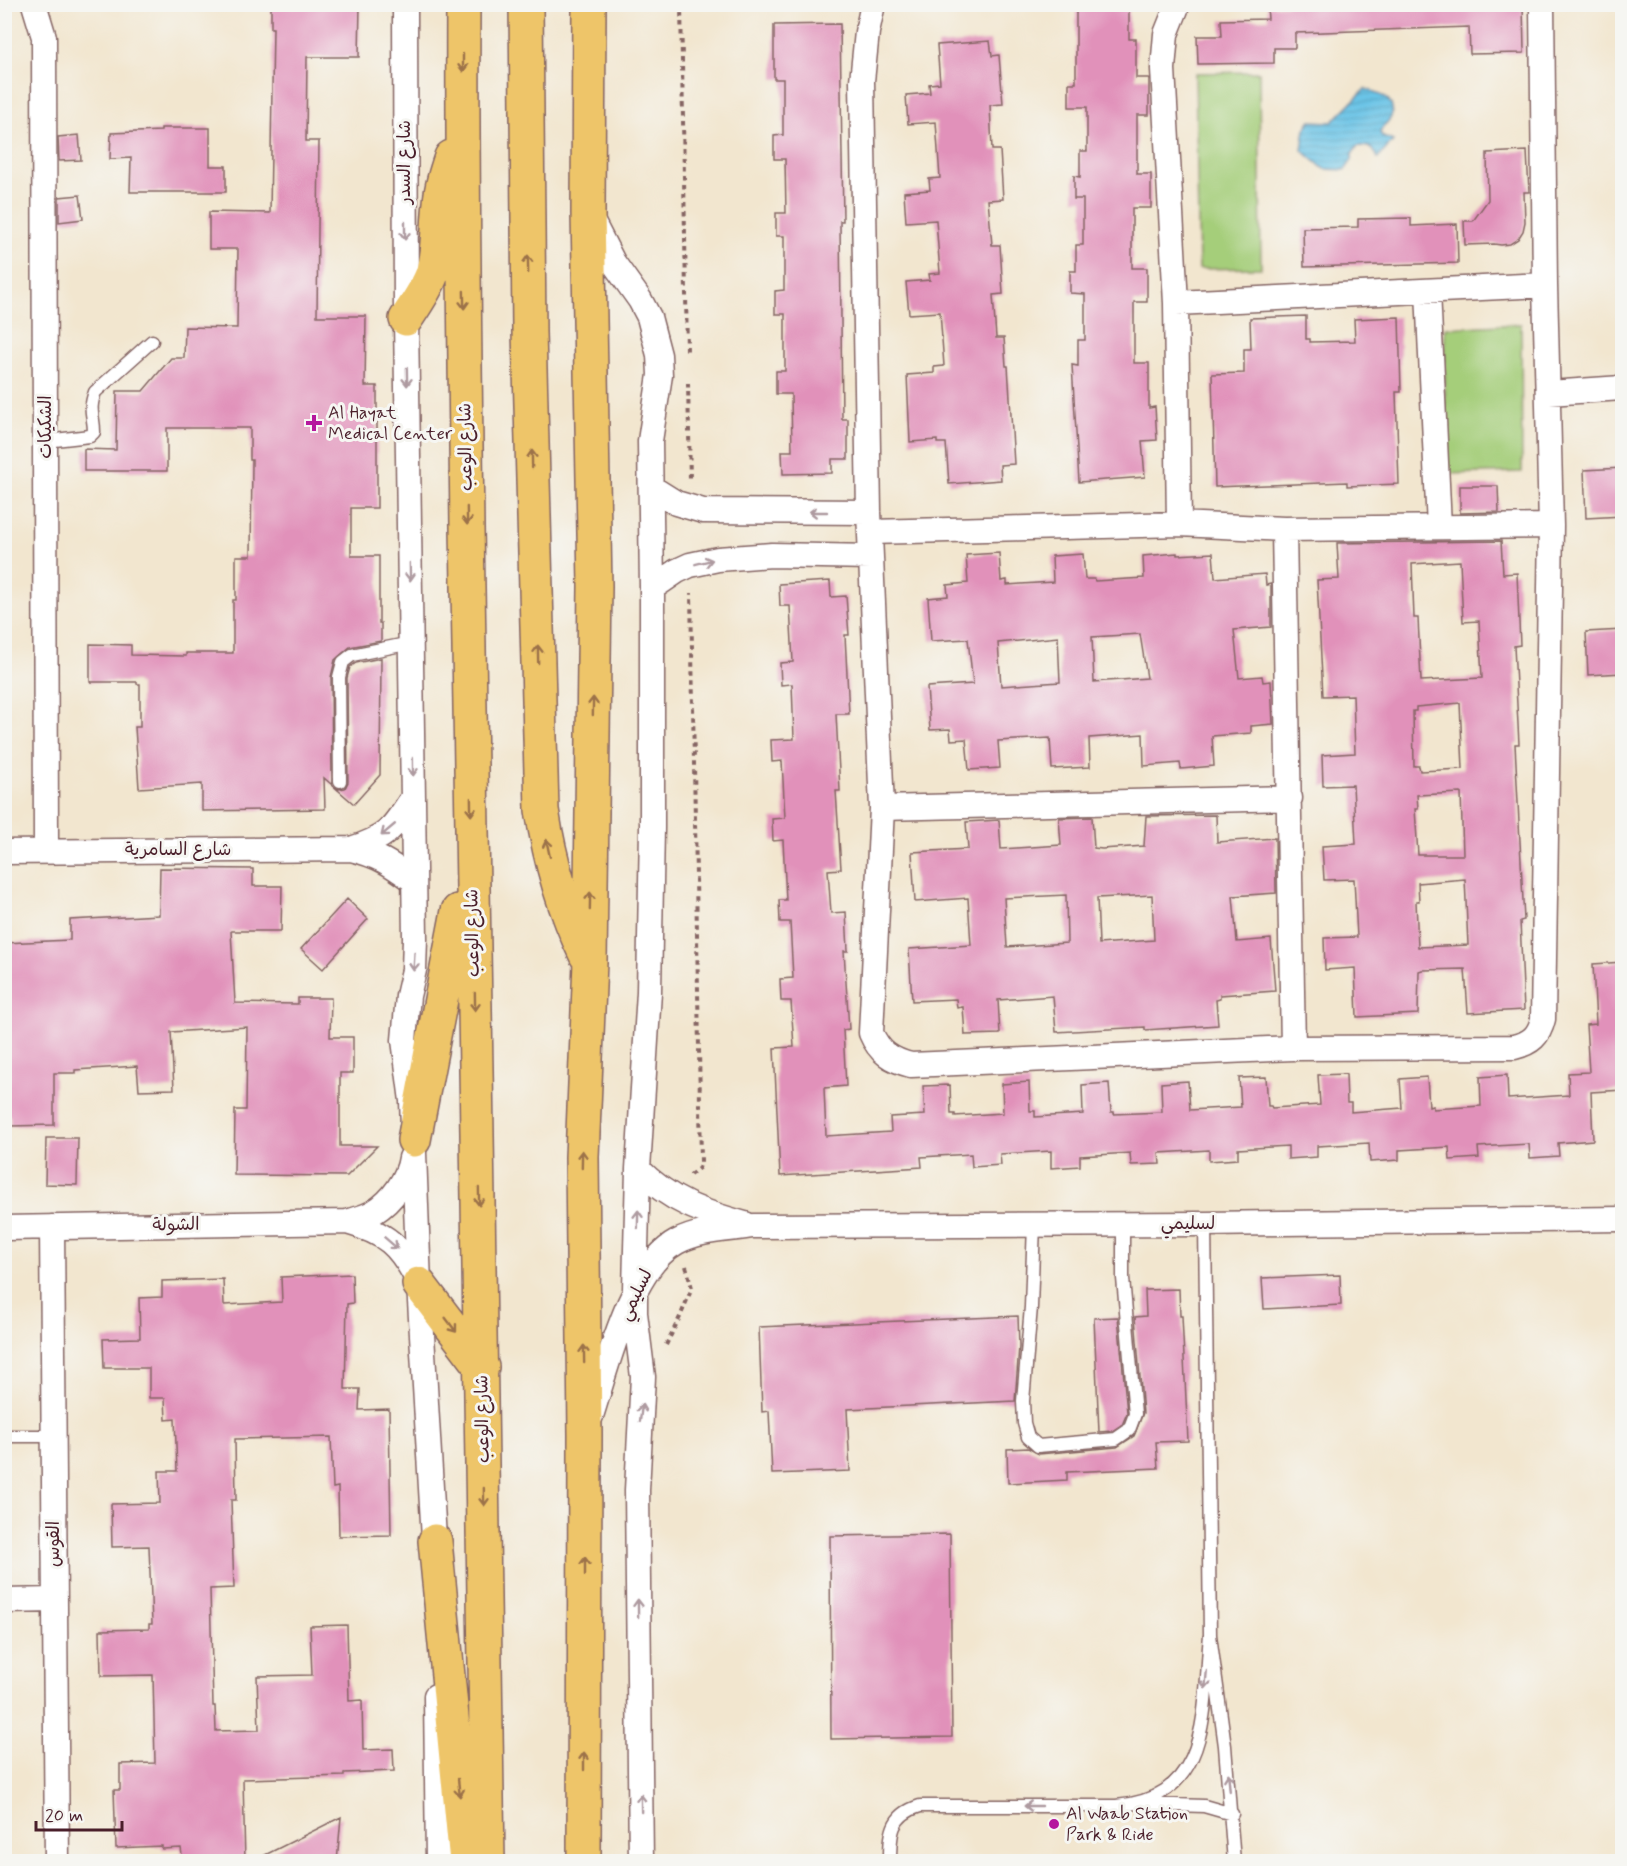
<svg xmlns="http://www.w3.org/2000/svg" width="1627" height="1866" font-family="Mynerve,'Playpen Sans Arabic',sans-serif">
<style>
.green{fill:#a5ce7a;stroke:#787652;stroke-width:1.5}
.water{fill:url(#water-rules);stroke:#5a7289;stroke-width:1.5}
.building{fill:#e191ba;fill-rule:evenodd}
.lines{fill:none;stroke-linecap:round;stroke-linejoin:round}
.service-casing{stroke:#856564;stroke-width:15}
.minor-casing{stroke:#856564;stroke-width:27}
.primary-casing{stroke:#856564;stroke-width:36}
.path{stroke:#856564;stroke-width:4;stroke-dasharray:4.5 4.5;stroke-linecap:butt}
.service{stroke:#fff;stroke-width:12}
.minor{stroke:#fff;stroke-width:24}
.primary{stroke:#eec569;stroke-width:33}
.oneway{stroke:#9c724a}
.oneway2{stroke:#ae9aa0}
.poi-dot{fill:#b5179e;stroke:#f6f6f2;stroke-width:2}
.labels{text-anchor:middle;dominant-baseline:central;stroke-width:6;stroke-linejoin:round;paint-order:stroke}
.street-label{font-size:18px;fill:#4a1f2b;stroke:#f6f6f2}
.poi-label{font-size:18px;fill:#4a1f2b;stroke:#f6f6f2;text-anchor:start}
</style>
<defs>
<pattern id="water-rules" width="6" height="5" patternUnits="userSpaceOnUse" patternTransform="scale(1.5)"><rect width="6" height="5" fill="#6ac4e7"/><path d="M0 2.5h6" fill="none" stroke="#5da8c6"/></pattern>
</defs>
<rect width="100%" height="100%" fill="#f6f6f2"/>
<filter id="ink" filterUnits="userSpaceOnUse"><feTurbulence type="fractalNoise" baseFrequency=".0167" numOctaves="2"/><feDisplacementMap in="SourceGraphic" scale="12" xChannelSelector="R" yChannelSelector="G"/><feConvolveMatrix kernelMatrix="1 2 1 2 8 2 1 2 1" color-interpolation-filters="sRGB"/></filter>
<filter id="wash" filterUnits="userSpaceOnUse"><feTurbulence type="fractalNoise" baseFrequency=".008" numOctaves="4" result="noise"/><feDisplacementMap in="SourceGraphic" scale="24" xChannelSelector="R" yChannelSelector="G"/><feGaussianBlur stdDeviation="1.35" result="paint"/><feColorMatrix in="noise" values="0 0 0 0 0 0 0 0 0 0 0 0 0 0 0 0 0 1.4 0 .05"/><feComposite in="paint" operator="in"/></filter>
<g filter="url(#wash)">
<rect width="100%" height="100%" fill="#f2e6cf"/>
<path class="green" d="M 1259,72 L 1261,268 L 1199,269 L 1195,73 Z
M 1521,324 L 1522,472 L 1445,474 L 1445,328 Z"/>
<path class="water" d="M 1365,89 C 1377,92 1398,100 1391,117 C 1388,123 1382,126 1380,133 L 1383,137 L 1393,141 L 1378,158 C 1373,147 1369,146 1358,146 L 1352,154 L 1352,160 L 1345,170 L 1324,169 L 1302,150 L 1305,129 L 1310,121 L 1332,122 Z"/>
<g id="blocks">
<path class="building" d="M 271,4 L 360,4 L 359,57 L 307,57 L 306,141 L 319,141 L 317,316 L 366,316 L 365,386 L 377,386 L 377,508 L 351,508 L 351,556 L 379,556 L 379,623 L 381,623 L 381,641 L 350,647 L 335,660 L 331,677 L 332,782 L 333,786 L 339,789 L 345,788 L 348,782 L 347,678 L 350,667 L 356,663 L 381,658 L 380,775 L 354,804 L 324,778 L 325,809 L 202,811 L 202,784 L 139,788 L 135,727 L 140,727 L 140,684 L 137,684 L 137,682 L 90,682 L 90,644 L 131,645 L 131,655 L 186,656 L 186,653 L 233,653 L 233,600 L 236,600 L 236,556 L 251,556 L 252,460 L 250,460 L 250,428 L 167,428 L 167,471 L 84,471 L 84,449 L 116,450 L 117,391 L 143,391 L 171,358 L 184,358 L 185,327 L 237,328 L 238,249 L 209,249 L 209,212 L 270,213 L 273,28 L 271,28 Z
M 1076,4 L 1129,4 L 1129,39 L 1136,39 L 1136,78 L 1149,78 L 1149,115 L 1137,115 L 1137,174 L 1151,174 L 1151,208 L 1132,208 L 1132,268 L 1147,268 L 1147,302 L 1134,302 L 1134,363 L 1149,363 L 1149,408 L 1155,407 L 1157,440 L 1142,441 L 1145,477 L 1079,482 L 1072,365 L 1078,366 L 1078,340 L 1085,340 L 1085,294 L 1070,293 L 1070,271 L 1076,271 L 1076,245 L 1083,245 L 1083,199 L 1074,199 L 1074,176 L 1080,177 L 1080,151 L 1087,151 L 1087,107 L 1069,107 L 1069,83 L 1076,83 Z
M 1319,4 L 1523,4 L 1524,53 L 1470,54 L 1469,27 L 1295,33 L 1295,48 L 1274,48 L 1274,63 L 1198,64 L 1197,36 L 1222,36 L 1221,20 L 1268,19 L 1267,6 Z
M 840,24 L 843,221 L 840,221 L 842,419 L 848,419 L 848,459 L 832,459 L 832,473 L 783,474 L 782,451 L 792,451 L 791,394 L 776,394 L 776,371 L 785,371 L 785,314 L 775,314 L 775,291 L 784,290 L 784,236 L 776,236 L 776,213 L 786,213 L 785,159 L 774,159 L 774,136 L 783,135 L 783,79 L 774,79 L 774,25 Z
M 990,41 L 992,56 L 999,55 L 1003,104 L 990,105 L 992,150 L 1000,150 L 1003,199 L 988,200 L 992,245 L 1000,245 L 1003,294 L 993,295 L 996,338 L 1004,338 L 1006,366 L 1008,366 L 1014,464 L 1000,465 L 1001,480 L 949,484 L 946,443 L 937,443 L 937,440 L 910,442 L 907,375 L 934,373 L 934,367 L 944,366 L 940,312 L 909,314 L 906,282 L 930,280 L 929,274 L 940,273 L 936,220 L 906,222 L 904,192 L 930,190 L 929,179 L 940,178 L 936,122 L 908,124 L 906,95 L 930,93 L 929,84 L 940,83 L 937,45 Z
M 161,128 L 210,128 L 210,166 L 226,166 L 226,192 L 130,192 L 131,158 L 110,159 L 111,133 L 161,131 Z
M 79,135 L 81,160 L 59,161 L 58,137 Z
M 1527,151 L 1529,192 L 1524,192 L 1525,222 L 1523,231 L 1518,239 L 1510,244 L 1501,245 L 1494,244 L 1465,245 L 1464,221 L 1473,221 L 1488,200 L 1487,153 Z
M 80,195 L 83,219 L 59,222 L 59,197 Z
M 1411,218 L 1411,226 L 1457,224 L 1458,263 L 1304,267 L 1303,228 L 1358,227 L 1358,219 Z
M 1306,316 L 1306,339 L 1310,339 L 1310,342 L 1355,341 L 1354,319 L 1399,317 L 1401,392 L 1396,392 L 1399,484 L 1347,486 L 1347,482 L 1215,487 L 1212,374 L 1244,373 L 1244,349 L 1251,349 L 1250,318 Z
M 1623,468 L 1623,516 L 1586,518 L 1584,470 Z
M 1460,486 L 1498,486 L 1499,512 L 1460,513 Z
M 1501,541 L 1503,574 L 1517,573 L 1520,645 L 1514,646 L 1519,744 L 1515,744 L 1524,920 L 1520,921 L 1524,1010 L 1468,1013 L 1465,969 L 1422,970 L 1419,971 L 1418,1014 L 1357,1017 L 1355,968 L 1325,970 L 1324,938 L 1357,937 L 1354,879 L 1324,880 L 1322,846 L 1356,844 L 1353,785 L 1323,786 L 1322,755 L 1355,753 L 1353,695 L 1323,696 L 1317,580 L 1339,579 L 1337,543 ZM 1460,561 L 1463,622 L 1479,621 L 1482,678 L 1421,681 L 1418,618 L 1414,618 L 1412,564 ZM 1460,703 L 1463,769 L 1420,771 L 1419,766 L 1414,766 L 1413,711 L 1416,711 L 1416,707 ZM 1461,793 L 1463,855 L 1418,855 L 1415,809 L 1418,809 L 1417,795 ZM 1465,879 L 1468,945 L 1418,947 L 1416,901 L 1419,901 L 1418,883 Z
M 999,553 L 1001,581 L 1007,580 L 1007,585 L 1053,582 L 1052,556 L 1083,554 L 1085,579 L 1094,579 L 1095,581 L 1144,578 L 1143,556 L 1177,553 L 1177,555 L 1213,553 L 1215,578 L 1265,574 L 1266,585 L 1271,584 L 1271,627 L 1234,630 L 1239,678 L 1262,676 L 1263,682 L 1271,681 L 1273,724 L 1251,726 L 1251,733 L 1212,736 L 1214,766 L 1181,769 L 1180,763 L 1144,766 L 1143,734 L 1089,738 L 1090,767 L 1052,769 L 1050,738 L 998,741 L 1000,768 L 969,770 L 966,739 L 951,740 L 950,729 L 930,730 L 927,687 L 973,684 L 968,639 L 931,641 L 928,598 L 948,596 L 947,585 L 968,583 L 966,555 ZM 1140,634 L 1147,678 L 1094,682 L 1092,637 ZM 1058,637 L 1060,682 L 1001,686 L 998,643 Z
M 830,581 L 831,597 L 846,596 L 849,635 L 845,635 L 849,714 L 836,714 L 840,791 L 836,791 L 841,869 L 828,870 L 831,913 L 846,912 L 848,951 L 844,951 L 849,1029 L 843,1030 L 846,1086 L 824,1088 L 826,1136 L 891,1132 L 890,1117 L 925,1115 L 923,1086 L 950,1085 L 951,1114 L 955,1114 L 955,1116 L 1003,1113 L 1002,1084 L 1029,1082 L 1030,1111 L 1035,1111 L 1035,1117 L 1083,1114 L 1082,1085 L 1109,1083 L 1111,1112 L 1114,1112 L 1114,1114 L 1162,1112 L 1161,1083 L 1188,1081 L 1190,1110 L 1241,1107 L 1239,1078 L 1266,1077 L 1268,1106 L 1271,1106 L 1272,1108 L 1320,1105 L 1318,1075 L 1346,1074 L 1347,1103 L 1351,1103 L 1351,1112 L 1402,1108 L 1400,1079 L 1427,1077 L 1429,1107 L 1433,1106 L 1433,1109 L 1481,1106 L 1480,1077 L 1507,1075 L 1508,1099 L 1569,1095 L 1568,1073 L 1589,1072 L 1586,1025 L 1596,1024 L 1593,964 L 1623,962 L 1623,1090 L 1591,1092 L 1593,1140 L 1558,1143 L 1559,1156 L 1530,1158 L 1529,1144 L 1478,1147 L 1479,1158 L 1450,1160 L 1449,1147 L 1399,1150 L 1399,1160 L 1370,1162 L 1369,1143 L 1317,1146 L 1317,1157 L 1288,1159 L 1288,1146 L 1238,1149 L 1238,1159 L 1209,1161 L 1209,1150 L 1159,1153 L 1160,1164 L 1131,1165 L 1130,1153 L 1080,1156 L 1080,1166 L 1051,1168 L 1051,1151 L 1000,1154 L 1001,1165 L 972,1167 L 971,1154 L 921,1157 L 922,1167 L 780,1176 L 774,1048 L 794,1047 L 791,1001 L 781,1001 L 780,979 L 793,978 L 790,922 L 780,922 L 779,900 L 786,900 L 783,840 L 773,841 L 772,819 L 785,818 L 782,761 L 772,762 L 771,740 L 794,739 L 792,684 L 781,685 L 780,663 L 793,662 L 790,606 L 780,606 L 779,584 Z
M 1623,630 L 1623,673 L 1588,675 L 1586,632 Z
M 1216,815 L 1217,842 L 1275,838 L 1276,893 L 1233,896 L 1237,942 L 1271,939 L 1275,991 L 1220,995 L 1220,999 L 1216,1000 L 1218,1025 L 1145,1030 L 1145,1027 L 1056,1032 L 1053,996 L 998,1000 L 1000,1034 L 965,1035 L 963,1007 L 957,1008 L 956,999 L 912,1001 L 909,949 L 971,945 L 968,898 L 915,902 L 912,852 L 968,849 L 966,822 L 999,820 L 1001,849 L 1061,845 L 1059,818 L 1092,817 L 1094,848 L 1102,849 L 1144,846 L 1146,816 ZM 1066,895 L 1067,943 L 1007,947 L 1004,898 ZM 1152,895 L 1154,940 L 1099,944 L 1097,898 Z
M 160,868 L 253,869 L 253,886 L 282,886 L 281,931 L 231,931 L 235,1003 L 298,1004 L 298,998 L 331,998 L 330,1037 L 353,1037 L 353,1073 L 340,1073 L 340,1146 L 377,1146 L 347,1176 L 234,1175 L 235,1110 L 246,1110 L 247,1027 L 171,1032 L 174,1089 L 139,1090 L 137,1066 L 75,1070 L 75,1073 L 54,1073 L 54,1125 L 10,1126 L 10,1115 L 4,1115 L 4,943 L 70,940 L 70,920 L 159,915 Z
M 347,899 L 368,919 L 323,969 L 301,949 Z
M 46,1138 L 78,1138 L 77,1185 L 45,1184 Z
M 352,1274 L 353,1303 L 347,1304 L 345,1389 L 360,1389 L 359,1410 L 389,1409 L 391,1535 L 339,1536 L 338,1487 L 333,1488 L 331,1437 L 235,1439 L 236,1500 L 231,1500 L 234,1588 L 210,1589 L 213,1706 L 215,1706 L 216,1731 L 259,1730 L 257,1676 L 312,1675 L 310,1626 L 347,1625 L 349,1701 L 362,1700 L 363,1750 L 393,1749 L 394,1771 L 344,1773 L 344,1776 L 243,1779 L 245,1862 L 183,1862 L 181,1848 L 162,1849 L 162,1846 L 116,1848 L 114,1790 L 120,1790 L 120,1764 L 155,1763 L 153,1675 L 101,1676 L 100,1630 L 149,1629 L 149,1624 L 152,1624 L 149,1546 L 112,1547 L 111,1504 L 160,1503 L 159,1471 L 177,1471 L 175,1419 L 166,1420 L 165,1398 L 149,1398 L 149,1368 L 104,1368 L 103,1339 L 140,1338 L 139,1298 L 162,1297 L 162,1281 L 223,1279 L 224,1305 L 282,1302 L 281,1277 Z
M 1340,1275 L 1341,1305 L 1264,1309 L 1262,1278 Z
M 1179,1289 L 1180,1316 L 1182,1316 L 1188,1441 L 1156,1442 L 1158,1468 L 1067,1472 L 1067,1480 L 1008,1483 L 1007,1449 L 1028,1448 L 1039,1454 L 1117,1447 L 1134,1436 L 1143,1413 L 1135,1317 L 1146,1316 L 1145,1290 Z
M 1018,1316 L 1019,1346 L 1015,1401 L 847,1409 L 850,1471 L 772,1474 L 769,1411 L 762,1412 L 759,1327 Z
M 1118,1317 L 1127,1413 L 1122,1425 L 1113,1431 L 1099,1432 L 1094,1318 Z
M 950,1534 L 952,1737 L 831,1739 L 830,1536 Z
M 341,1817 L 337,1862 L 251,1862 Z"/>
</g>
</g>
<g filter="url(#ink)">
<use href="#blocks" fill-opacity="0" stroke="#856564" stroke-width="1.5"/>
<g class="lines">
<g class="service-casing">
<path id="service" d="M 46,441 L 90,436 L 94,432 C 94,414 88,412 95,392 L 152,341
M 340,781 L 339,677 L 343,662 L 352,655 L 411,643
M 1034,1224 L 1031,1307 L 1023,1401 L 1024,1423 L 1028,1437 L 1038,1446 L 1116,1439 L 1129,1430 L 1135,1414 L 1123,1278 L 1123,1224
M 1205,1224 L 1210,1635
M 4,1436 L 53,1436
M 1144,1804 L 1204,1806 L 1232,1814
M 890,1862 C 890,1835 890,1815 920,1806 L 1116,1806 C 1213,1798 1203,1708 1210,1635 L 1225,1746 L 1234,1862"/>
</g>
<g class="minor-casing">
<path id="minor" d="M 34,4 L 44,37 L 46,851
M 405,4 L 406,319 L 415,938 L 414,970 L 408,996 L 404,1040 L 412,1101 L 419,1284 L 435,1556
M 873,4 L 867,32 L 862,81 L 869,512 L 882,808 L 871,1033 C 879,1052 891,1060 911,1065 L 1293,1048 L 1514,1047 C 1531,1043 1539,1036 1543,1019 L 1551,526 L 1545,285 L 1542,4
M 591,219 L 613,262 L 640,300 L 649,317 L 659,355 L 660,375 L 650,441 L 652,588 L 652,828 L 649,992 L 638,1169 L 635,1290 L 635,1313 L 643,1377 L 637,1490 L 641,1862
M 1428,291 L 1439,527
M 1176,303 L 1545,285
M 1549,393 L 1622,388
M 652,488 L 676,503 L 703,511 L 869,512
M 1179,524 L 1284,529 L 1551,526
M 1284,529 L 1293,1048
M 871,532 L 1179,524 L 1176,303 L 1163,69 L 1166,34 L 1178,4
M 652,588 L 677,571 L 690,565 L 718,559 L 772,555 L 871,557
M 882,808 L 1290,798
M 351,849 C 389,837 392,829 413,797
M 4,852 L 351,849 C 378,855 391,864 413,880
M 638,1169 C 671,1202 702,1212 745,1224
M 347,1222 C 355,1219 366,1217 374,1212 C 392,1201 408,1179 411,1158
M 52,1227 L 57,1862
M 4,1228 L 347,1222 C 386,1233 400,1245 418,1281
M 591,1416 C 607,1367 630,1267 677,1242 C 699,1230 729,1230 753,1226 L 1205,1224 L 1622,1219
M 4,1601 L 55,1600
M 436,1696 L 438,1862"/>
</g>
<g class="primary-casing">
<path id="primary" d="M 463,4 C 462,179 465,353 467,527 C 473,972 484,1417 488,1862
M 526,4 L 529,332 L 542,810 C 550,862 563,908 586,955
M 406,319 C 416,304 426,290 432,274 C 439,250 437,227 440,203 C 441,187 446,172 451,157
M 414,1140 L 458,911
M 419,1284 L 482,1367
M 435,1541 L 466,1862
M 584,1862 L 585,1434 L 582,1157 L 590,962 L 595,586 L 588,213 L 589,4"/>
</g>
<path class="path" d="M 681,4 L 687,352
M 688,383 L 690,481
M 690,1175 L 699,1168 L 701,1162 L 691,593
M 666,1345 L 680,1317 L 692,1288 L 686,1266"/>
<use href="#service" class="service"/>
<use href="#minor" class="minor"/>
<use href="#primary" class="primary"/>
</g>
<defs><path id="oneway-shaft" d="M-6 0H5M1.5-3L5.5 0L1.5 3" fill="none" stroke-width="1.6" stroke-linecap="round" stroke-linejoin="round" transform="scale(1.5)"/></defs>
<g class="oneway">
<use href="#oneway-shaft" transform="translate(463 63) rotate(90)"/>
<use href="#oneway-shaft" transform="translate(528 264) rotate(-91)"/>
<use href="#oneway-shaft" transform="translate(464 300) rotate(89)"/>
<use href="#oneway-shaft" transform="translate(532 459) rotate(-91)"/>
<use href="#oneway-shaft" transform="translate(467 516) rotate(89)"/>
<use href="#oneway-shaft" transform="translate(538 654) rotate(-91)"/>
<use href="#oneway-shaft" transform="translate(593 706) rotate(-89)"/>
<use href="#oneway-shaft" transform="translate(471 807) rotate(89)"/>
<use href="#oneway-shaft" transform="translate(548 848) rotate(-102)"/>
<use href="#oneway-shaft" transform="translate(590 901) rotate(-89)"/>
<use href="#oneway-shaft" transform="translate(475 1002) rotate(89)"/>
<use href="#oneway-shaft" transform="translate(582 1159) rotate(-89)"/>
<use href="#oneway-shaft" transform="translate(479 1197) rotate(89)"/>
<use href="#oneway-shaft" transform="translate(451 1325) rotate(53)"/>
<use href="#oneway-shaft" transform="translate(584 1354) rotate(-91)"/>
<use href="#oneway-shaft" transform="translate(484 1497) rotate(89)"/>
<use href="#oneway-shaft" transform="translate(585 1566) rotate(-90)"/>
<use href="#oneway-shaft" transform="translate(584 1761) rotate(-90)"/>
<use href="#oneway-shaft" transform="translate(459 1788) rotate(84)"/>
</g>
<g class="oneway2">
<use href="#oneway-shaft" transform="translate(405 231) rotate(90)"/>
<use href="#oneway-shaft" transform="translate(407 377) rotate(89)"/>
<use href="#oneway-shaft" transform="translate(818 512) rotate(-180)"/>
<use href="#oneway-shaft" transform="translate(704 562) rotate(-14)"/>
<use href="#oneway-shaft" transform="translate(410 572) rotate(89)"/>
<use href="#oneway-shaft" transform="translate(413 767) rotate(89)"/>
<use href="#oneway-shaft" transform="translate(388 830) rotate(140)"/>
<use href="#oneway-shaft" transform="translate(414 962) rotate(93)"/>
<use href="#oneway-shaft" transform="translate(638 1219) rotate(-89)"/>
<use href="#oneway-shaft" transform="translate(391 1243) rotate(41)"/>
<use href="#oneway-shaft" transform="translate(641 1413) rotate(-83)"/>
<use href="#oneway-shaft" transform="translate(638 1608) rotate(-91)"/>
<use href="#oneway-shaft" transform="translate(1206 1680) rotate(95)"/>
<use href="#oneway-shaft" transform="translate(1229 1782) rotate(-95)"/>
<use href="#oneway-shaft" transform="translate(641 1803) rotate(-91)"/>
<use href="#oneway-shaft" transform="translate(1033 1806) rotate(180)"/>
</g>
</g>
<g class="poi-dot">
<path d="M311 414h6v6h6v6h-6v6h-6v-6h-6v-6h6z"/>
<circle cx="1054" cy="1824" r="6"/>
</g>
<g class="labels">
<g class="street-label">
<text transform="translate(405 162) rotate(-90)">شارع السدر</text>
<text transform="translate(46 427) rotate(-90)">الشكيكات</text>
<text transform="translate(466 447) rotate(-91)">شارع الوعب</text>
<text x="178" y="850">شارع السامرية</text>
<text transform="translate(473 933) rotate(-91)">شارع الوعب</text>
<text x="1188" y="1224">لسليمي</text>
<text transform="translate(176 1225) rotate(-1)">الشولة</text>
<text transform="translate(636 1295) rotate(-64)">لسليمي</text>
<text transform="translate(483 1419) rotate(-91)">شارع الوعب</text>
<text transform="translate(54 1544) rotate(-90)">القوس</text>
</g>
<g class="poi-label">
<text x="328" y="413">Al Hayat<tspan x="328" dy="21">Medical Center</tspan></text>
<text x="1066" y="1814">Al Waab Station<tspan x="1066" dy="21">Park &amp; Ride</tspan></text>
</g>
</g>
<rect width="1627" height="1866" fill="none" stroke="#f6f6f2" stroke-width="24"/>
<path d="M36 1821v9h86v-9" fill="none" stroke="#4a1f2b" stroke-width="3"/>
<text x="45" y="1821" font-size="18" fill="#4a1f2b" stroke="#f6f6f2" stroke-width="4.5" paint-order="stroke">20 m</text>
</svg>
